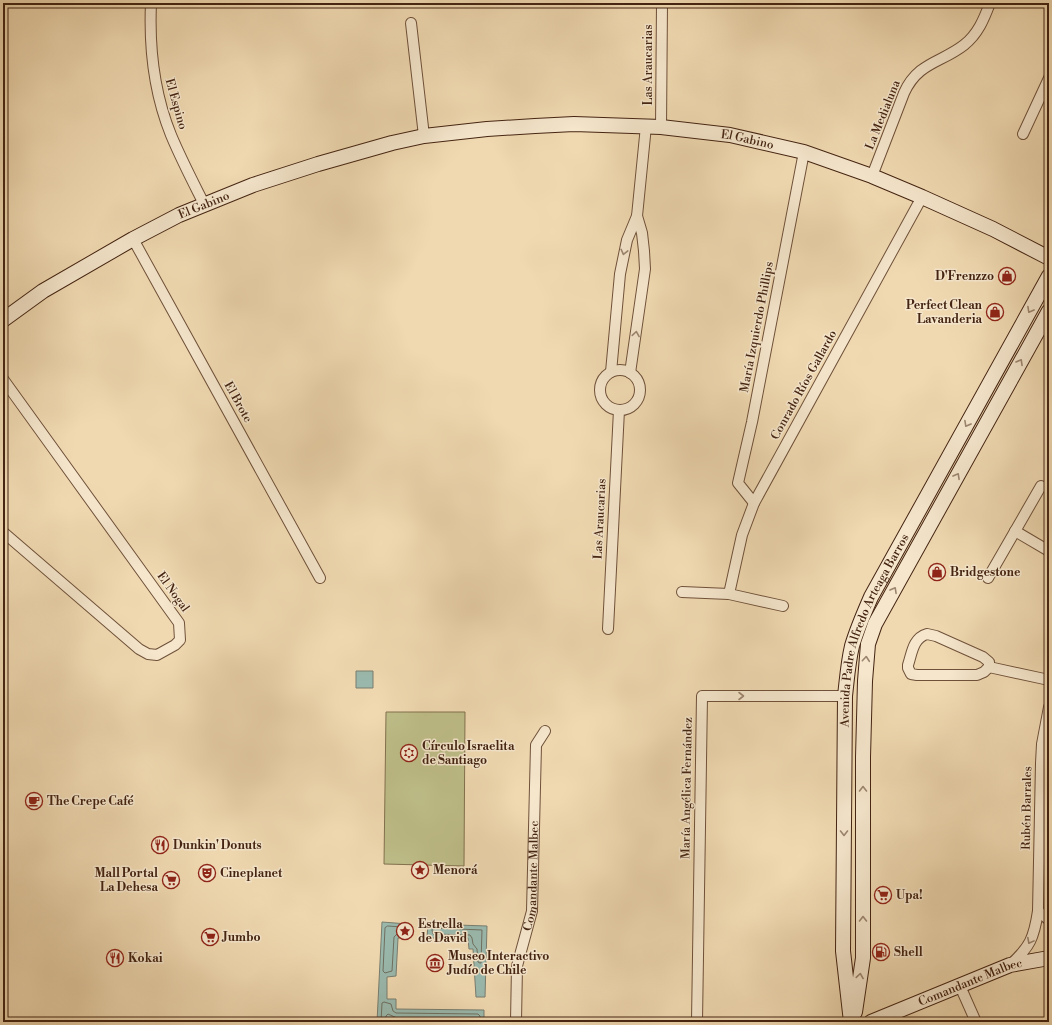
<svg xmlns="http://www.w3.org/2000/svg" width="1052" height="1025" font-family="'Libre Bodoni',serif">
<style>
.green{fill:#bebe89;stroke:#81714e}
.water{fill:#9abaaf;stroke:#787e70}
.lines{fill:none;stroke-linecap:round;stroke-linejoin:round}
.shore{stroke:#6f6f60;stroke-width:1}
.street-casing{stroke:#6f513a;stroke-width:12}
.secondary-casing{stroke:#442412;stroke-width:16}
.street{stroke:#f5e6cc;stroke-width:10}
.secondary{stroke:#f5e6cc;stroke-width:14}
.oneway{stroke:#9c856f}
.labels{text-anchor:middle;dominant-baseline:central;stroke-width:3;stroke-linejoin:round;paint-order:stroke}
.street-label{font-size:12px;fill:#442412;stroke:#f5e6cc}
.poi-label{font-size:12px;font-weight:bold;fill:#442412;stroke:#f5e6cc;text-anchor:start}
</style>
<rect width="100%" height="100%" fill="#f0d9b1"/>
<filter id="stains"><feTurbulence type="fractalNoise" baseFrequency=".005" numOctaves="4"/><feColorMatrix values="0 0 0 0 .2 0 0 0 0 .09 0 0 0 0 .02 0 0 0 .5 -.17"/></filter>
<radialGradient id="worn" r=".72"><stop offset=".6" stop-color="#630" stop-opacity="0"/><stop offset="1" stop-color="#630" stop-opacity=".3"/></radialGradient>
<path class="green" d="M 386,712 L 465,712 L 464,866 L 384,864 Z"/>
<path class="water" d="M 356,671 L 373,671 L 373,688 L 356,688 Z
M 382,922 L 408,924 L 407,938 L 398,938 L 396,976 L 387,977 L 387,999 L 396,999 L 396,1009 L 484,1010 L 484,1022 L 377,1022 Z
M 428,924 L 487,926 L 485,997 L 476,997 L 473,949 L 469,949 L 468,938 L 427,938 Z"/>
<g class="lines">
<path class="shore" d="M 388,926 L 402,927 L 404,929 L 403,934 L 397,934 L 394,937 L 392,971 L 385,973 L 383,971 L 385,928 Z
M 434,928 L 482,930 L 481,963 L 480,963 L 478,962 L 477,949 L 473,944 L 472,938 L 470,935 L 433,934 L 432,930 Z
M 381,1022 L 382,1003 L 384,1002 L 391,1004 L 393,1011 L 396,1013 L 478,1014 L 480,1016 L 480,1022
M 386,1022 L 386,1016 L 388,1014 L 397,1018 L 473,1019 L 475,1022"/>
<g class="street-casing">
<g id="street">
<path d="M 151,3 C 149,48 154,93 171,135 C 181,159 193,182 204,204"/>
<path d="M 411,23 L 424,136"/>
<path d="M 661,127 L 662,3"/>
<path d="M 1023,134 L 1049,78"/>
<path d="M 872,176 L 904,93 C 918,62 941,63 964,45 C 978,34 984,19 990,3"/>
<path d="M 133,239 L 320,578"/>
<circle cx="620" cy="390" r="20"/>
<path d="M 611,372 L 620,274 L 627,240 L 637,216 L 646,126"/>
<path d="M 630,373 L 645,269 L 644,251 L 642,233 L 637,216"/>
<path d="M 3,379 L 179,623 L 180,640 L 175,645 L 157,655 L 148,654 L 139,649 L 3,532"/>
<path d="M 754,503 L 738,483 L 752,422 L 804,152"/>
<path d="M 1015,531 L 1049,551"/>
<path d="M 988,578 L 1041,486"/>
<path d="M 682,592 L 729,594"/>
<path d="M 783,606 L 729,594 L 742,535 L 754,503 L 922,197"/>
<path d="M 608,629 L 619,410"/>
<path d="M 927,634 L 936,636 L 983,657 L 989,662 L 989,667 L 984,672 L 977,675 L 917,675 L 911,674 L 908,668 L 908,665 C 912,653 913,638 927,634 Z"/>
<path d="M 989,667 L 1049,680"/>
<path d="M 1038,911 L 1049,920"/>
<path d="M 1010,965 C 1030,947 1034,938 1038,911 L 1041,763 L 1042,744 L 1049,707"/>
<path d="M 960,986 L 976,1022"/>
<path id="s1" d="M 516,1022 L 517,966 L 532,911 L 536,745 L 545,731"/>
<path d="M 697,1022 L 702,696 L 845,696"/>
</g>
</g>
<g class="secondary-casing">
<g id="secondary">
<path id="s2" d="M 3,320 L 43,291 L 133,239 L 179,215 L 253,185 L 318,164 L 392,143 L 424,136 L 487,129 L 535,126 L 574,124 L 661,127 L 730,135 L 804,152 L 872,176 L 922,197 L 993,229 L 1049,258"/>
<path d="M 855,1012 L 863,958 L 863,757 L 865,681 L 868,644 L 875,624 L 1049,311"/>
<path id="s3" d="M 851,1022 L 843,951 L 845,696 C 847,679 848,663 852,646 C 857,629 864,613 871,597 L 1049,276"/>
<path id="s4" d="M 871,1022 L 1010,965 L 1049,958"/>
</g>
</g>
<use href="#street" class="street"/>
<use href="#secondary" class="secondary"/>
</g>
<defs><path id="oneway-chevron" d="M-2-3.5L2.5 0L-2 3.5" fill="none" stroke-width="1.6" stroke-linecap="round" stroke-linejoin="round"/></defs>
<g class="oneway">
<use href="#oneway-chevron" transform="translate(624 252) rotate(104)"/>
<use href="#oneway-chevron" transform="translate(1030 310) rotate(119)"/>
<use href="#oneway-chevron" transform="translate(636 334) rotate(-81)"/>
<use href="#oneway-chevron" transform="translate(1020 362) rotate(-60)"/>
<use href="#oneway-chevron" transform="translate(967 424) rotate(119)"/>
<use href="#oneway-chevron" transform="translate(957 476) rotate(-61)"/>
<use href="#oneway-chevron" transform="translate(894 590) rotate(-61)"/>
<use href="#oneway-chevron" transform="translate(866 659) rotate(-85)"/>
<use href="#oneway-chevron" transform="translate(741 696)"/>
<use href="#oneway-chevron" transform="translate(863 789) rotate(-90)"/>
<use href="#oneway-chevron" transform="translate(844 833) rotate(90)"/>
<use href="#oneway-chevron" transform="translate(863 919) rotate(-90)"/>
<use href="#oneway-chevron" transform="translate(1030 941) rotate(118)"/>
<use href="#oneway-chevron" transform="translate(860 976) rotate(-81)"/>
</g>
<defs>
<g id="shop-ring" transform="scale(0.9)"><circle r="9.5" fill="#f5e6cc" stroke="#8f2418" stroke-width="1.5"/><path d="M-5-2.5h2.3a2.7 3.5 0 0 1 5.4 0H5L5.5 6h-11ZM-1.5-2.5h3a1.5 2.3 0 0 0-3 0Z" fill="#8f2418"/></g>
<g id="synagogue-ring" transform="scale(0.9)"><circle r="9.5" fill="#f5e6cc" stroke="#8f2418" stroke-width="1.5"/><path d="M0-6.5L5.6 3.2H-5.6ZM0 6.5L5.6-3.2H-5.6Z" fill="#8f2418"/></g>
<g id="cafe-ring" transform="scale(0.9)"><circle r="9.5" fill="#f5e6cc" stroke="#8f2418" stroke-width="1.5"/><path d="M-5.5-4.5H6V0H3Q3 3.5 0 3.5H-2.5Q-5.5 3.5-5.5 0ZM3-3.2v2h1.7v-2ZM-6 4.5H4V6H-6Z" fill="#8f2418"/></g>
<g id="restaurant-ring" transform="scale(0.9)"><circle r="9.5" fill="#f5e6cc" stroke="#8f2418" stroke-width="1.5"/><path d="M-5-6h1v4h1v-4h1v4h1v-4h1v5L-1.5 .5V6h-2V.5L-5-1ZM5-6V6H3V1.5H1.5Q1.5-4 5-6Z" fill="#8f2418"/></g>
<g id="sight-ring" transform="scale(0.9)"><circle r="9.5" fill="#f5e6cc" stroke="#8f2418" stroke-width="1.5"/><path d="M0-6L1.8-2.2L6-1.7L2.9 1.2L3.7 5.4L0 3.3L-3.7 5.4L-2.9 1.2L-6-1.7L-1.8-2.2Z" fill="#8f2418"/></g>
<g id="theatre-ring" transform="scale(0.9)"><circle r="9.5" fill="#f5e6cc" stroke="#8f2418" stroke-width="1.5"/><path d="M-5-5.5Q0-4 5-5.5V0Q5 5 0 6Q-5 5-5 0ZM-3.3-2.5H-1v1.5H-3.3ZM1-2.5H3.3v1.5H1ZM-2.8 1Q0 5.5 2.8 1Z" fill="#8f2418"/></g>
<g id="supermarket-ring" transform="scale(0.9)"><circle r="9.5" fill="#f5e6cc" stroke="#8f2418" stroke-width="1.5"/><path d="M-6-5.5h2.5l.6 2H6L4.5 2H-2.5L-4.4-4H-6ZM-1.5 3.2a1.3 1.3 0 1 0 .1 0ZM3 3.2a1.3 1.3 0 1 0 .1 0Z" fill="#8f2418"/></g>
<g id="fuel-ring" transform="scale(0.9)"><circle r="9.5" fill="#f5e6cc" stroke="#8f2418" stroke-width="1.5"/><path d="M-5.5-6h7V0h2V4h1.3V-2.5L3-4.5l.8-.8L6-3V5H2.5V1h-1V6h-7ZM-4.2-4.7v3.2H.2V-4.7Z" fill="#8f2418"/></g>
<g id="museum-ring" transform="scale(0.9)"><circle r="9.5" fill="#f5e6cc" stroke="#8f2418" stroke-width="1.5"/><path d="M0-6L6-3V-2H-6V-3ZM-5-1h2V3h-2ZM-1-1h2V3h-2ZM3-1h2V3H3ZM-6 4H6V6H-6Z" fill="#8f2418"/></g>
</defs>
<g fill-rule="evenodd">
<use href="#shop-ring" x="1007" y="276"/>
<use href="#shop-ring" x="995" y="312"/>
<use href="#shop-ring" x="937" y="572"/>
<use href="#synagogue-ring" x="409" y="753"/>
<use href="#cafe-ring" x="34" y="801"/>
<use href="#restaurant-ring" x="160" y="845"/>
<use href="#sight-ring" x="420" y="870"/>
<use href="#theatre-ring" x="207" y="873"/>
<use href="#supermarket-ring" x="171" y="880"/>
<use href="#supermarket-ring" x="883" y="895"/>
<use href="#sight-ring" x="405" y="931"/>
<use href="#supermarket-ring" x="210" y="937"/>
<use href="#fuel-ring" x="881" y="952"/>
<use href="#restaurant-ring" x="115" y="958"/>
<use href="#museum-ring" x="435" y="963"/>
</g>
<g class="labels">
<g class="street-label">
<text transform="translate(648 65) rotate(-90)">Las Araucarias</text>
<text transform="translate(176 104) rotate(74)">El Espino</text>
<text transform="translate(883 115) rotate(-68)">La Medialuna</text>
<text stroke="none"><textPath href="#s2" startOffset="788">El Gabino</textPath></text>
<text stroke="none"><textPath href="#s2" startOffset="232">El Gabino</textPath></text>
<text transform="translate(757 327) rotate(-79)">María Izquierdo Phillips</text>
<text transform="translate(804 385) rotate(-61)">Conrado Ríos Gallardo</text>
<text transform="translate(238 402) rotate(61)">El Brote</text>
<text transform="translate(600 519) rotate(-87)">Las Araucarias</text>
<text transform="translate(173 592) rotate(54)">El Nogal</text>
<text stroke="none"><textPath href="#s3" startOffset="398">Avenida Padre Alfredo Arteaga Barros</textPath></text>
<text transform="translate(687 788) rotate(-89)">María Angélica Fernández</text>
<text transform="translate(1027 808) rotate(-89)">Rubén Barrales</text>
<text stroke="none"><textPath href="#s1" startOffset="148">Comandante Malbec</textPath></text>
<text stroke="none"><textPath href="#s4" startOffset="107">Comandante Malbec</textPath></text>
</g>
<g class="poi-label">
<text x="994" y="276" text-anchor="end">D'Frenzzo</text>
<text x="982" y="305" text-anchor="end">Perfect Clean<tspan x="982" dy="14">Lavanderia</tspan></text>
<text x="950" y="572">Bridgestone</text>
<text x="422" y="746">Círculo Israelita<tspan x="422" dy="14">de Santiago</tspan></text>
<text x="47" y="801">The Crepe Café</text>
<text x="173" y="845">Dunkin' Donuts</text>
<text x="433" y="870">Menorá</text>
<text x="158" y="873" text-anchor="end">Mall Portal<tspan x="158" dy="14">La Dehesa</tspan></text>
<text x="220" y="873">Cineplanet</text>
<text x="896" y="895">Upa!</text>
<text x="418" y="924">Estrella<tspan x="418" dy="14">de David</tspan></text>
<text x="223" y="937">Jumbo</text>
<text x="894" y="952">Shell</text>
<text x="448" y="956">Museo Interactivo<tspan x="448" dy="14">Judío de Chile</tspan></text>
<text x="128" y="958">Kokai</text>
</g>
</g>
<rect width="1052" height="1025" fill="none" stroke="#f0d9b1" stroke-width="16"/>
<rect x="4" y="4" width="1044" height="1017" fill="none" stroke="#442412" stroke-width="2"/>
<rect x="8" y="8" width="1036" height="1009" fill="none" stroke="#442412"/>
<rect width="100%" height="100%" filter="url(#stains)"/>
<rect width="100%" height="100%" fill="url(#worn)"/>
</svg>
